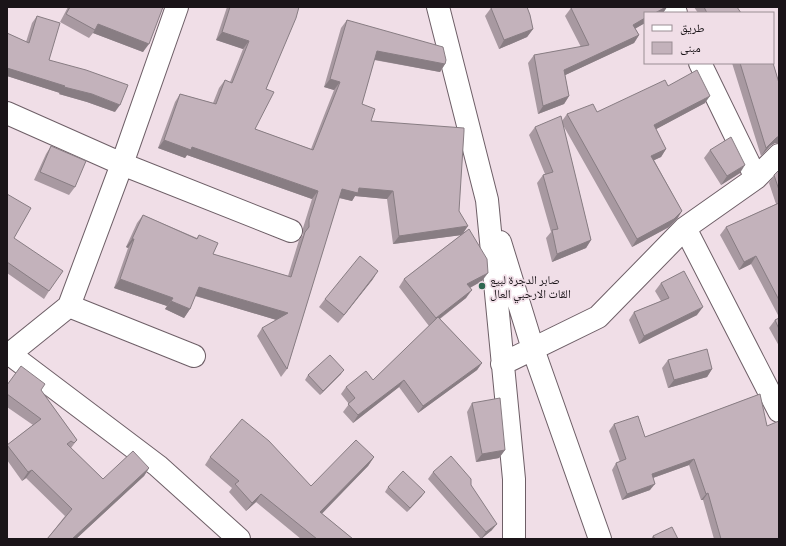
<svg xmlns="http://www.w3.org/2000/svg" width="786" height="546" font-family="Barlow,'Noto Naskh Arabic',sans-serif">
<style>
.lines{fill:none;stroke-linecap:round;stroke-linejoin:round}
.minor-casing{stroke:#6e5f67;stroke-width:24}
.minor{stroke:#fff;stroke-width:22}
.wall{fill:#a899a1}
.shaded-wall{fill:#887d83}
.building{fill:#c3b2bb;stroke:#887d83}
.poi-dot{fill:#2e6750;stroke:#f0dee7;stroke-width:1.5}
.labels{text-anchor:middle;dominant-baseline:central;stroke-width:3.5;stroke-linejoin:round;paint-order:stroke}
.poi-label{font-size:12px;fill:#1a1418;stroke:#f0dee7;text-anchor:start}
</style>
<rect width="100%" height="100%" fill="#f0dee7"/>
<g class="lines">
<g class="minor-casing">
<path id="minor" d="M 438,7 L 487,200 L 514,479 L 514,539
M 673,7 L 676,13
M 700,63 L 756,178
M 7,113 L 122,164 L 291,231
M 685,228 L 779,411
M 500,242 L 533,349 L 600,539
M 69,306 L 194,356
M 7,352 L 158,466 L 239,539
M 7,356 L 69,306 L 122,164 L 177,7
M 502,364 L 598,317 L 685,228 L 756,178 L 779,155"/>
</g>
<use href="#minor" class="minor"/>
</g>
<path class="wall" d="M 68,7 L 163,7 L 143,52 L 93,33 L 89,38 L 60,22 Z
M 227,7 L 299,7 L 266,89 L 255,129 L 311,149 L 334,90 L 324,87 L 341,28 L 347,20 L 445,64 L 440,72 L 374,60 L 362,104 L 371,121 L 459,211 L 464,233 L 482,281 L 470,288 L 466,298 L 440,319 L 482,363 L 477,370 L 418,413 L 399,387 L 353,423 L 343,412 L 349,404 L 341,394 L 346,387 L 373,380 L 429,326 L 399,287 L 404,279 L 461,235 L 393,244 L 387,199 L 355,196 L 352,201 L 339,198 L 287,369 L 281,377 L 257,336 L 262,328 L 277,320 L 195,296 L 190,309 L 184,318 L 165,309 L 167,306 L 114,288 L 128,248 L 126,247 L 137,223 L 143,215 L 197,238 L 199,235 L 213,254 L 288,276 L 299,240 L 303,235 L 303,228 L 312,199 L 187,155 L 185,158 L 158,148 L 175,102 L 180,94 L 213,103 L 219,88 L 225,80 L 230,82 L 243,49 L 216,40 Z
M 667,7 L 663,13 L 645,13 L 645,23 L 635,28 L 639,35 L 634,43 L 565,75 L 569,96 L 564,104 L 538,114 L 528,63 L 534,55 L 581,47 L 565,16 L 571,8 Z
M 694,7 L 737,7 L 741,13 L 698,13 Z
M 491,8 L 533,29 L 527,37 L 499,49 L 485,16 Z
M 37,16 L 49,60 L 115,112 L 87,102 L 59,94 L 60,93 L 7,76 L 7,33 L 26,42 L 32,23 Z
M 732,63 L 773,63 L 779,83 L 779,144 L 775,143 L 770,146 L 761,156 Z
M 668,86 L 705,103 L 656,129 L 666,149 L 661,157 L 654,160 L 682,211 L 677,219 L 669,227 L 632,247 L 563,125 L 591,240 L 586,248 L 552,262 L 546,238 L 551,232 L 537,183 L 543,175 L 545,174 L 529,135 L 535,127 L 562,121 L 567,114 L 597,112 Z
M 51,146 L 75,187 L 69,195 L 34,180 L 46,154 Z
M 710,150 L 740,173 L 721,185 L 704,158 Z
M 779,170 L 779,317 L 751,264 L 739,270 L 720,235 L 726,227 L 776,204 L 769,183 L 774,175 Z
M 7,194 L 14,238 L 49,291 L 44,299 L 7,273 Z
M 373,279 L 338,323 L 319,307 L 325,299 Z
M 661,283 L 697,315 L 639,344 L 629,320 L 634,312 L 661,301 L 655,291 Z
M 779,318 L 779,346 L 769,328 L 775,320 Z
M 668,360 L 712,369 L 707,377 L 668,388 L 662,368 Z
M 341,374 L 320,395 L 305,380 L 308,375 Z
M 7,385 L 41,390 L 77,440 L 71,448 L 103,479 L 149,468 L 144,476 L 76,539 L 47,539 L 65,516 L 26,478 L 22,481 L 7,460 L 7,445 L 33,425 L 7,407 Z
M 760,394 L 779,539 L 714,539 L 703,500 L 701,500 L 689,465 L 653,478 L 650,490 L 622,500 L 612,470 L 616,463 L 620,462 L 609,431 L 614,424 L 645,437 Z
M 472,403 L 505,450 L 499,458 L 476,462 L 467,412 Z
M 210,457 L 311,486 L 374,457 L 368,466 L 321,513 L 353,539 L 301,539 L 256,502 L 246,511 L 229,492 L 232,488 L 205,465 Z
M 433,472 L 471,485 L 492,530 L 481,539 L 428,479 Z
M 388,487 L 422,496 L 407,512 L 385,492 Z
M 653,536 L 678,539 L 651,539 Z"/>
<path class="shaded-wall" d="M 666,7 L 667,7 L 663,13 L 655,13 Z
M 645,18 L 645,23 L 628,33 L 633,25 Z
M 98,24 L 149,44 L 143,52 L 93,33 Z
M 533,29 L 527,37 L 499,49 L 504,40 Z
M 222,32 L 249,41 L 243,49 L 216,40 Z
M 639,35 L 634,43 L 559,78 L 564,70 Z
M 377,51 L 445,64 L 440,72 L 371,59 Z
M 7,68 L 65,86 L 60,93 L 7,76 Z
M 330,79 L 340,82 L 334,90 L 324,87 Z
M 64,87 L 92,94 L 120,105 L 115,112 L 87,102 L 59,94 Z
M 569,96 L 564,104 L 538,114 L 543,106 Z
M 710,96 L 705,103 L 649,133 L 654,125 Z
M 779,136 L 779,144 L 775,143 L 770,146 L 761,156 L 766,148 L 776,138 Z
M 164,140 L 192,147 L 318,191 L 312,199 L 187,155 L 185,158 L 158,148 Z
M 666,149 L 661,157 L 646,164 L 651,156 Z
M 745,165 L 740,173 L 721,185 L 727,176 Z
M 359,188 L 393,191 L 387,199 L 355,196 L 352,201 L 336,197 L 342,189 Z
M 682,211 L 677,219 L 669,227 L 632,247 L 637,239 Z
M 468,226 L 462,235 L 393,244 L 399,236 Z
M 132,239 L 134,239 L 128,248 L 126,247 Z
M 591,240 L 586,248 L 552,262 L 557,254 Z
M 756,256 L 751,264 L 739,270 L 744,262 Z
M 378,271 L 373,279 L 338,323 L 344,315 Z
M 488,273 L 482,281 L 462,292 L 467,284 Z
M 120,279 L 173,298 L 167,306 L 114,288 Z
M 199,287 L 288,313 L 283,322 L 193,295 Z
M 472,290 L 466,298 L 430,326 L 436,318 Z
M 171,301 L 190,309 L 184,318 L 165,309 Z
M 703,307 L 697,315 L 639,344 L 644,336 Z
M 482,363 L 477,370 L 418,413 L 423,406 Z
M 712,369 L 707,377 L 668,388 L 674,380 Z
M 344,370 L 341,374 L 320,395 L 323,391 Z
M 404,380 L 399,387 L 353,423 L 358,415 Z
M 505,450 L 499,458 L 476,462 L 482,454 Z
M 374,457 L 368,466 L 315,521 L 320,512 Z
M 694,459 L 689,465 L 647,480 L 652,474 Z
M 149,468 L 144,476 L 76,539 L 72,539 Z
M 32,470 L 26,478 L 22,481 L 28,472 Z
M 655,484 L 650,490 L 622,500 L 627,494 Z
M 425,492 L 422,496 L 407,512 L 410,508 Z
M 708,493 L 703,500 L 701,500 L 706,494 Z
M 261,494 L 256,502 L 246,511 L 252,503 Z
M 497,524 L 492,530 L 481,539 L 486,532 Z"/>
<path class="building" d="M 70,7 L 163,7 L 149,44 L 98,24 L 95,30 L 66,14 Z
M 230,7 L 299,7 L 296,18 L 266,89 L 274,92 L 255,129 L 313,150 L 340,82 L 330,79 L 347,20 L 443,47 L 446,60 L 445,64 L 377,51 L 362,104 L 375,109 L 371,121 L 464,128 L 464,131 L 459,211 L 468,226 L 399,236 L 393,191 L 359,188 L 358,193 L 342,189 L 287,369 L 262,328 L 288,313 L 199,287 L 190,309 L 171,301 L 173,298 L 120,279 L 134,239 L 132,239 L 143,215 L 197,239 L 199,235 L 218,243 L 213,254 L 291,277 L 305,232 L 309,227 L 309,220 L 318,191 L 192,147 L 191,150 L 164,140 L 180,94 L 216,104 L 225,80 L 232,83 L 249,41 L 222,32 Z
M 493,7 L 527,7 L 530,15 L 533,29 L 504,40 L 491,8 Z
M 573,7 L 666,7 L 655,13 L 645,13 L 645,18 L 633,25 L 639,35 L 564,70 L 569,96 L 543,106 L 534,55 L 589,45 L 571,8 Z
M 704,7 L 737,7 L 741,13 L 707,13 Z
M 37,16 L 60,23 L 49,60 L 86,70 L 128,85 L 120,105 L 92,94 L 64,87 L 65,86 L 7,68 L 7,33 L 29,43 Z
M 740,63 L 773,63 L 779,83 L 779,136 L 776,138 L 766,148 Z
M 697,70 L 710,96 L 654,125 L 666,149 L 651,156 L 682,211 L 674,219 L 637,239 L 567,114 L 593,104 L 597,112 L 665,80 L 668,86 Z
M 561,116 L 591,240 L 557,254 L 552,230 L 558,229 L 543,175 L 553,172 L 535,127 Z
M 731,137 L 745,165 L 727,176 L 710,150 Z
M 51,146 L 86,161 L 75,187 L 40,172 Z
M 779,170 L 779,190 L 774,175 Z
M 7,194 L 31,208 L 14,238 L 63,271 L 49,291 L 7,262 Z
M 779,203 L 779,300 L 756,256 L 744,262 L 726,227 Z
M 469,229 L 487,259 L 488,273 L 467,284 L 472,290 L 436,318 L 404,279 Z
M 360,256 L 378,271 L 344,315 L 325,299 Z
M 684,271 L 703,307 L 644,336 L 634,312 L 669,298 L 661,283 Z
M 438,317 L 482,363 L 423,406 L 404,380 L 358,415 L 348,404 L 355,398 L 346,387 L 366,371 L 373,380 Z
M 779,318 L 779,329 L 775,320 Z
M 707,349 L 712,369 L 674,380 L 668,360 Z
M 330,355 L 344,370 L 323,391 L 308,375 Z
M 21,366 L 45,384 L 41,390 L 77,440 L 74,443 L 71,441 L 67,444 L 103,479 L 133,451 L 149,468 L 72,539 L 47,539 L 72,509 L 32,470 L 28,472 L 7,445 L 41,419 L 7,394 L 7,385 Z
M 760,394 L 767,426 L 779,421 L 779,539 L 721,539 L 708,493 L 706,494 L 694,459 L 652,474 L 655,484 L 627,494 L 616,463 L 626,459 L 614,424 L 638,416 L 645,437 Z
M 500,398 L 505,450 L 482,454 L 472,403 Z
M 242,419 L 269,441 L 311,486 L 356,440 L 374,457 L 320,512 L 353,539 L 317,539 L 261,494 L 252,503 L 235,484 L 239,481 L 210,457 Z
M 451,456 L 471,479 L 471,485 L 497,524 L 486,532 L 433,472 Z
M 403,471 L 425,492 L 410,508 L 388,487 Z
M 672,527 L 678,539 L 655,539 L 653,536 Z"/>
<circle class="poi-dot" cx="482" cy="286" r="4"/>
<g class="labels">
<g class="poi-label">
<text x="490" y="279">صابر الدجرة لبيع<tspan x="490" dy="14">القات الارحبي العال</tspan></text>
</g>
</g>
<rect width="786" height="546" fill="none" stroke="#1a1418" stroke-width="16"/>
<rect x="644" y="12" width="130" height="52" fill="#f0dee7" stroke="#9a8d94"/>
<rect x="652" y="25" width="20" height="6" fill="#ffffff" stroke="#9a8d94"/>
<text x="680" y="32" font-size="12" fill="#1a1418">طريق</text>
<rect x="652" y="42" width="20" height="12" fill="#c3b2bb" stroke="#9a8d94"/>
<text x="680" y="52" font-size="12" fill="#1a1418">مبنى</text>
</svg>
